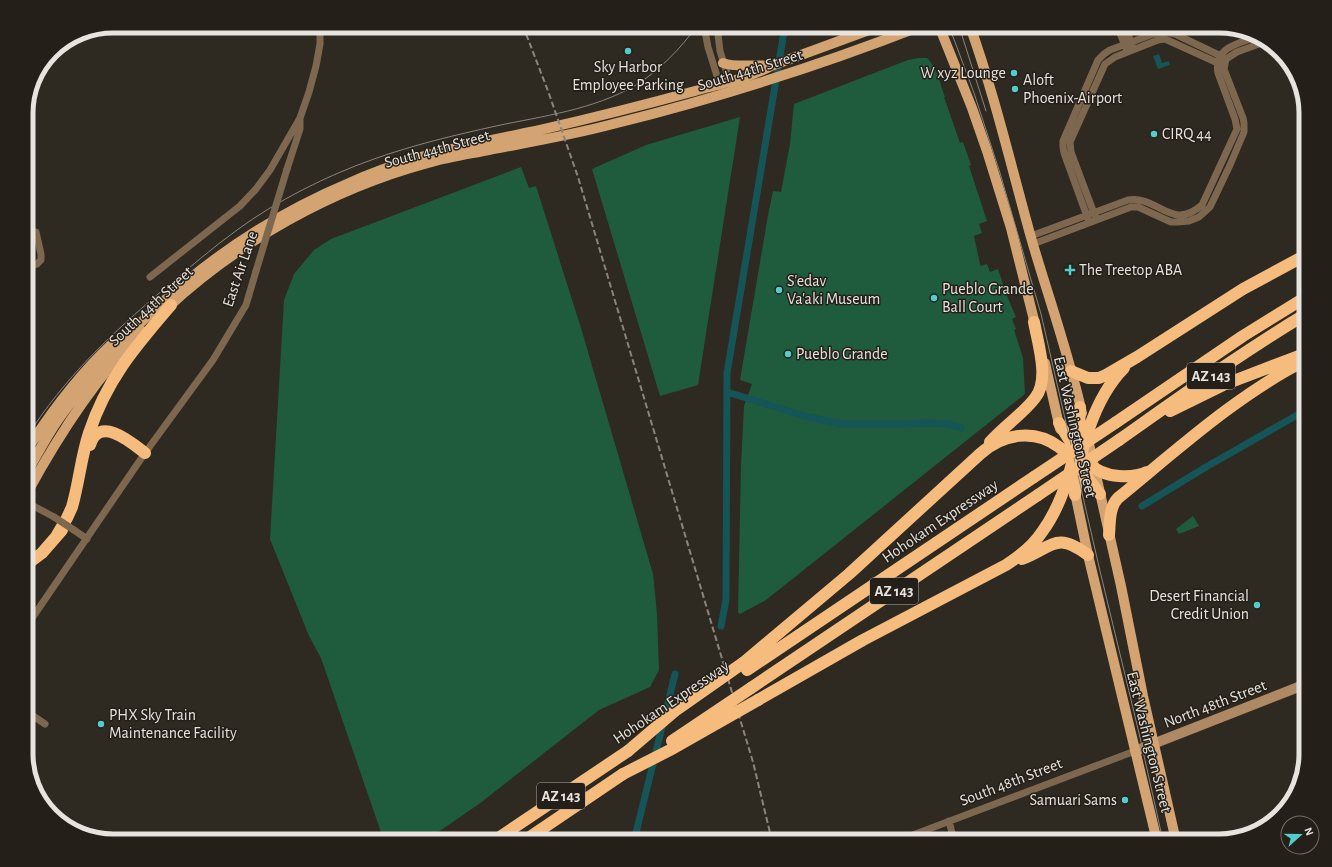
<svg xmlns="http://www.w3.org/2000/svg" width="1332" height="867" font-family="'Alegreya Sans',sans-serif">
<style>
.green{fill:#1f5c3d}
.water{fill:#155457}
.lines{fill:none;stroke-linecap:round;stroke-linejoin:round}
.canal{stroke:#155457;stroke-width:7}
.primary-tunnel{stroke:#4a453e;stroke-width:10;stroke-dasharray:10 5;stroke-linecap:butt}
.street{stroke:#7e674f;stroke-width:7}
.secondary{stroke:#ae8963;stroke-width:10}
.primary{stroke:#d3a471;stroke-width:10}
.highway{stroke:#f5bc7e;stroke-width:12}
.tram{stroke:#89857e;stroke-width:1}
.rail{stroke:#89857e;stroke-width:2;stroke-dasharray:6 3;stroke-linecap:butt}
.street-bridge{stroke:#7e674f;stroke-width:7}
.highway-bridge{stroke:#f5bc7e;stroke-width:12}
.poi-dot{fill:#52cdcc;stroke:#241f18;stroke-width:1.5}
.labels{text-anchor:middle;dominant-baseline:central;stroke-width:3;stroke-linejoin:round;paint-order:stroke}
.shield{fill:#241f18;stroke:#aca9a3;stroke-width:1}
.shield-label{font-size:15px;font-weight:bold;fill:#e7e4df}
.poi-label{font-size:16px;fill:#e7e4df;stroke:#241f18;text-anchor:start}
.street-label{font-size:16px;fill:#e7e4df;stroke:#241f18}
.rim{fill:none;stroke:#e7e4df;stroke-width:5}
</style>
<rect width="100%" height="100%" fill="#2e2921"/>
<path class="green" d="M 919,58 L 927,58 C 937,68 940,83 945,97 L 944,97 L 960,143 L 963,142 L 971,165 L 969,166 L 987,221 L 979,224 L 982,233 L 974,236 L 980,264 L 980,266 L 987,264 L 990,272 L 998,269 L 1007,296 L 1016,317 L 1012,319 L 1016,329 L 1014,330 L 1023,358 L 1025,394 L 766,600 L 740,614 L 738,612 L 741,465 L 744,406 L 752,384 L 740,380 L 768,215 L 773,191 L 781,192 L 790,144 L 794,104 L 908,60 Z
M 740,117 L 698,385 L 660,396 L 592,169 L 646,145 Z
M 521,167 L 529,188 L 536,186 L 581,328 L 653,574 L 657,614 L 659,670 L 650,687 L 599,710 L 479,804 L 425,841 L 384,841 L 321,658 L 309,636 L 270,539 L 284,300 L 294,274 L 314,250 L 331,239 Z
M 1193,516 L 1199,526 L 1179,534 L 1176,529 Z"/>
<path class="water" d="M 1159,54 L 1162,63 L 1169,61 L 1170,65 L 1158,69 L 1153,56 Z"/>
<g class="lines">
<path class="canal" d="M 727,392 L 808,417 L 842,424 L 900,424 L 930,423 L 948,424 L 961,428
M 1142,506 L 1206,467 L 1306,410
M 721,626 L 726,600 L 727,373 L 785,26
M 634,841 L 675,674"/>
<path class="primary-tunnel" d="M 26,449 L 32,442"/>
<path class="street" d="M 704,26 L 708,47 L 721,89
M 717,26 L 720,51 L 731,86
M 1117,26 L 1126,48
M 1125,26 L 1132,45
M 287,169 L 300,129 L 300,120
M 1095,216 L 1071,152 L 1070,142 L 1105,64 L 1115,57 L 1158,40 L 1165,39 L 1220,64
M 1088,219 L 1064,153 L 1063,147 L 1063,141 L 1098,60 L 1104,54 L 1110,50 L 1153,34 L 1166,32 L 1175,34 L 1223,57
M 1031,236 L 1128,200 C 1158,195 1171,232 1202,205 L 1237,129 L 1235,119 L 1218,73 C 1213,48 1237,44 1256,37
M 1033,244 L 1131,207 L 1138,207 L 1171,222 L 1178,222 L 1189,221 L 1199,217 L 1210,207 L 1230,165 L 1244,132 L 1244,123 L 1243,118 L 1224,69 L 1226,59 L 1237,52 L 1267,41
M 26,268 L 37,264 L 41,260 L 41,254 L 36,232
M 150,277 L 240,206 L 256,189 L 270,170 L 300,118 L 309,92 L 316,66 L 320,44 L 320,26
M 26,502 L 54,517
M 74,530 L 87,539
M 26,627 L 145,453 L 213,360 L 246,305 L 256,271
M 26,711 L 45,724
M 949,821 L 954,841
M 897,841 L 1135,751"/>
<path class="secondary" d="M 1135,751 L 1306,684"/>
<path class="primary" d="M 939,26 L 972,108 L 987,151 L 1011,228 L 1036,328
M 970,26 C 995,96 1012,170 1032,241 C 1049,299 1069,355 1082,413
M 723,63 C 735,68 756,64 771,66
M 166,309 C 239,241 332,189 428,163 C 448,157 469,154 489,150 C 530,142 572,135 613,124 C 718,98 821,65 921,26
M 1045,363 L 1060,429
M 1087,435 L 1121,586 L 1143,696 L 1176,841
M 32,442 C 55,407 81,373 112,344
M 26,474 C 37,455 47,435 60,417 C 134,314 232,232 349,183 C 369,174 390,166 411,160 C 453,147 497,139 540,130 C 592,118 644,105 695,91 C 720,84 747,79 771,66 L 880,26
M 1074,488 L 1088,555 L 1157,841
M 26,495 C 58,436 95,378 142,331"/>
<path class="highway" d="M 1071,371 L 1088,378 L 1099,378 L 1106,375 L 1137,357 L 1243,289 L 1306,255
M 1170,411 L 1223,385 L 1304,354
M 1059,423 C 1074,448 1087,474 1119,476 C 1129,477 1138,476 1147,472
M 1115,423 L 1243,336 L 1306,297
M 1119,440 C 1180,397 1241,353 1306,314
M 990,442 C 1004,426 1023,414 1035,398 C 1050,380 1038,344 1034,322
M 90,445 C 99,415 131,442 145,453
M 1075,495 C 1078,454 1094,398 1124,368
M 57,535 L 67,518 L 72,507 C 79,483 81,457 89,433 C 107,379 135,347 171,305
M 1109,535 C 1110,523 1109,507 1118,498 C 1178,449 1237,395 1306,360
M 1022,559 C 1053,547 1056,531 1088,555
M 26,565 L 42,553 L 62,530
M 743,663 L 849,574 L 980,454 C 1002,434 1034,428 1059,447 C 1075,459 1087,478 1100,494
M 747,670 L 1034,477
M 751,688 L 1038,495
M 758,700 L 863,640 L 1006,565 C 1020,556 1033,546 1042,532 C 1065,501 1080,445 1080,407
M 494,841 L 628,751
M 524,841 L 623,774"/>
<path class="tram" d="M 949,26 L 974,93 L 1000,173 L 1041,314 L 1100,571 L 1139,733 L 1163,841
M 959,26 L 986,111
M 26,438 C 65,377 110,335 164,289 C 188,269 212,248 237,230 C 278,200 326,176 374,159 C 413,145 455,135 496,126 C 543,116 593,110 636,85 C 660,70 680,49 697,26"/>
<path class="rail" d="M 523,26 L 548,91 L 578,177 L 740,719 L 753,762 L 772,841"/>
<path class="street-bridge" d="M 256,271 L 287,169
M 54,517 L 74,530"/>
<path class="highway-bridge" d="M 1034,477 L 1115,423
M 1038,495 L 1119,440
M 672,741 L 751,688
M 628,751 L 676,710 L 743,663
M 623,774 L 670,750 L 758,700"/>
</g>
<g class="poi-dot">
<circle cx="628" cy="51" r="4"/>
<circle cx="1014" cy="73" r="4"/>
<circle cx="1015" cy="89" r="4"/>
<circle cx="1154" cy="134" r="4"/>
<path d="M1068 264h4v4h4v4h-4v4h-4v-4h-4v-4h4z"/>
<circle cx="779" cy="290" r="4"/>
<circle cx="934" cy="298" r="4"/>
<circle cx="788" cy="354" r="4"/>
<circle cx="1257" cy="605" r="4"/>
<circle cx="101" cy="724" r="4"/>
<circle cx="1125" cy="800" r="4"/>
</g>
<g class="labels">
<g class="shield">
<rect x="1187" y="363" width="48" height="26" rx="3"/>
<rect x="870" y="578" width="48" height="26" rx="3"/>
<rect x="537" y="783" width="48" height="26" rx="3"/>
</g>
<g class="shield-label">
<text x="1211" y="376">AZ 143</text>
<text x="894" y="591">AZ 143</text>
<text x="561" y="796">AZ 143</text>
</g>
<g class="poi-label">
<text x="628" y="67" text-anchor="middle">Sky Harbor<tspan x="628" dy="18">Employee Parking</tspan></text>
<text x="1006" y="73" text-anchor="end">W xyz Lounge</text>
<text x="1023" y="80">Aloft<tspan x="1023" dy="18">Phoenix-Airport</tspan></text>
<text x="1162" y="134">CIRQ 44</text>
<text x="1079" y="270">The Treetop ABA</text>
<text x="787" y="281">S'edav<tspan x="787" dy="18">Va'aki Museum</tspan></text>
<text x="942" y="289">Pueblo Grande<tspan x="942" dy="18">Ball Court</tspan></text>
<text x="796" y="354">Pueblo Grande</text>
<text x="1249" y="596" text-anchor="end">Desert Financial<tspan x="1249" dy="18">Credit Union</tspan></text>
<text x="109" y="715">PHX Sky Train<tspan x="109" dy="18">Maintenance Facility</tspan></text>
<text x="1117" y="800" text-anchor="end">Samuari Sams</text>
</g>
<g class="street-label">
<text transform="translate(750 70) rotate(-17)">South 44th Street</text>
<text transform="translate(437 149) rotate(-15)">South 44th Street</text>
<text transform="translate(240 269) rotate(-71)">East Air Lane</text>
<text transform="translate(151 306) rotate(-43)">South 44th Street</text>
<text transform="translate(1075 427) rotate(77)">East Washington Street</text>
<text transform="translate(940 521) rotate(-34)">Hohokam Expressway</text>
<text transform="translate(671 702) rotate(-34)">Hohokam Expressway</text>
<text transform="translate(1215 704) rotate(-21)">North 48th Street</text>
<text transform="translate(1149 742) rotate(76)">East Washington Street</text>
<text transform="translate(1011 782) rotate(-21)">South 48th Street</text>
</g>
</g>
<path d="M0 0H1332V867H0ZM113 33H1219A80 80 0 0 1 1299 113V754A80 80 0 0 1 1219 834H113A80 80 0 0 1 33 754V113A80 80 0 0 1 113 33Z" fill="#241f18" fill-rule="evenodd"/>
<path class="rim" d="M113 33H1219A80 80 0 0 1 1299 113V754A80 80 0 0 1 1219 834H113A80 80 0 0 1 33 754V113A80 80 0 0 1 113 33Z"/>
<g transform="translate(1300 835) rotate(69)"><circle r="19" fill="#241f18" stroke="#726e68"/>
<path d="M0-3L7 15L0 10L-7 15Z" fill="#52cdcc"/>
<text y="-6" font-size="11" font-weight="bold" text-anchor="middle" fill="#e7e4df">N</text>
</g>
</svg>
